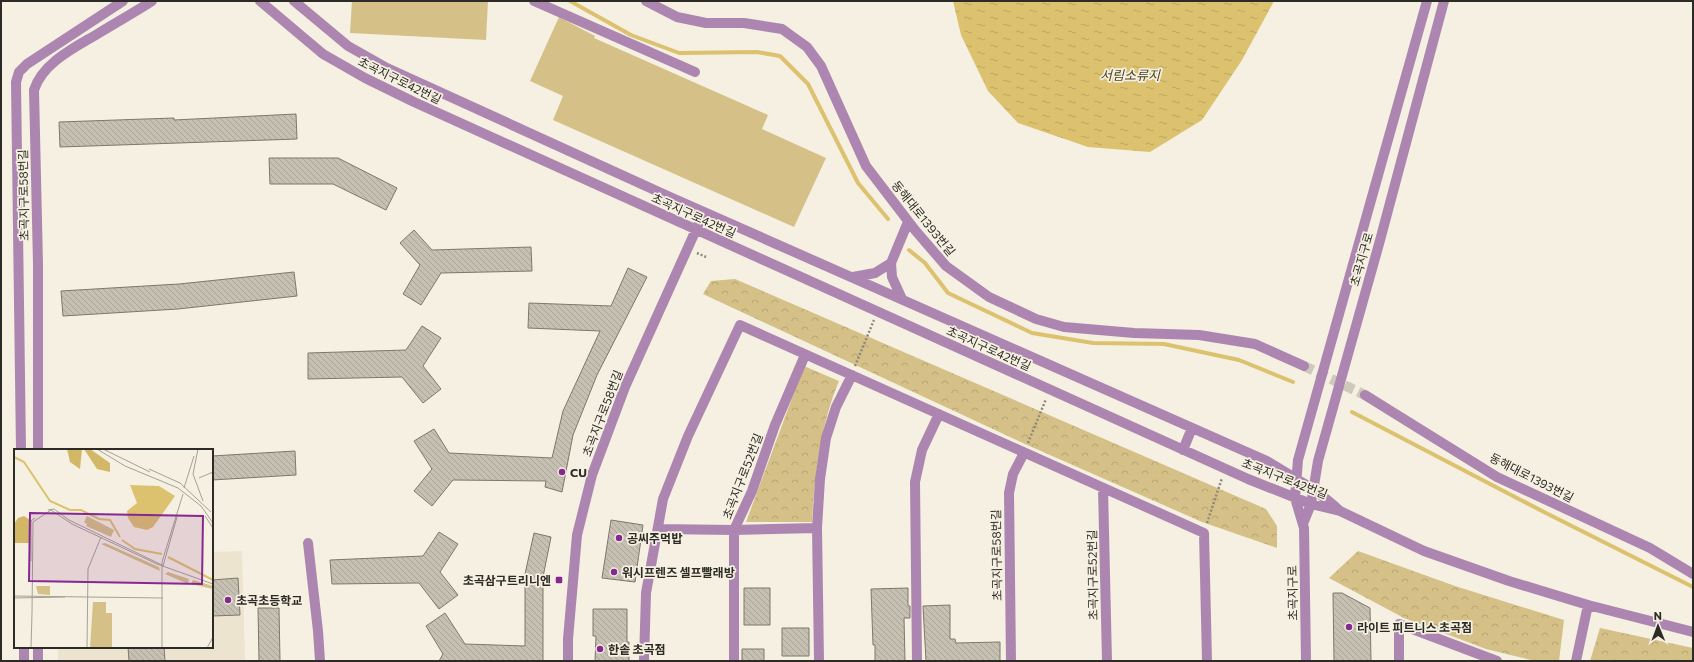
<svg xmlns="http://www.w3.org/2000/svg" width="1694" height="662" font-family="Commissioner,'Noto Sans KR',sans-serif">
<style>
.built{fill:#ece4cf}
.grass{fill:#d5c187}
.park{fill:url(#park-crowns)}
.water{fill:url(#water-ripples)}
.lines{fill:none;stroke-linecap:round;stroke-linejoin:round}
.stream{stroke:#dcc16f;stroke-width:4}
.building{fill:url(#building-back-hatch);stroke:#7d786b}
.minor-tunnel{stroke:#cdc9bc;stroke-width:10;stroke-dasharray:10 5;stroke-linecap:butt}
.path{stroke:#8c887e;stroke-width:2.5;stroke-dasharray:2 2;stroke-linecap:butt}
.minor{stroke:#ac86b0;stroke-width:10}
.poi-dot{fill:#862892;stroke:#f5f0e1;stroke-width:1.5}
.labels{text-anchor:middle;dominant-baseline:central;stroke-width:3.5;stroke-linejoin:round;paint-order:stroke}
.street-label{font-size:12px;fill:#2d2b26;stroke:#f5f0e1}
.poi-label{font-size:12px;font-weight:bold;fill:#2d2b26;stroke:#f5f0e1;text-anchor:start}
.water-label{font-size:13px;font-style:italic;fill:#4e431f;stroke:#f5f0e1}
.inset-river{fill:none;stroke:#dcc16f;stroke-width:2}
.inset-road{fill:none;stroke:#a5a196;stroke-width:1}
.view{fill:#862892;fill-opacity:0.15;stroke:#862892;stroke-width:2}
.inset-edge{fill:none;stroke:#2d2b26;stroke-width:2}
</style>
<defs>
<pattern id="park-crowns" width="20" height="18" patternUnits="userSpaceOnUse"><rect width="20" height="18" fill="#d5c187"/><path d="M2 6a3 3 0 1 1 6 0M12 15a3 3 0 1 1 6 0" fill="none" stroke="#b7a674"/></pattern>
<pattern id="water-ripples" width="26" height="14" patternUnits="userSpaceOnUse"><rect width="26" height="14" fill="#dcc16f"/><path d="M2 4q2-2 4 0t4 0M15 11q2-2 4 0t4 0" fill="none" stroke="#bda660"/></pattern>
<pattern id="building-back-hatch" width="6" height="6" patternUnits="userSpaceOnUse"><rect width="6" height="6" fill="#c5c0b2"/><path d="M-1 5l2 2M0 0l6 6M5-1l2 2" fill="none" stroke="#aaa599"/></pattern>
</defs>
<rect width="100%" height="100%" fill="#f5f0e1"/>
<path class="built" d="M 242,551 L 245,661 L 58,661 L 58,647 L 212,647 L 212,552 Z"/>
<path class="grass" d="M 352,1 L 488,1 L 486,40 L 350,33 Z
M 559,17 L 595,36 L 594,38 L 768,115 L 762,129 L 826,158 L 794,227 L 553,120 L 563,96 L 530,81 Z"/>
<path class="park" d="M 735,279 L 1266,509 L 1277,526 L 1277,548 L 1202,522 L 1025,444 L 703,294 L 711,281 Z
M 804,366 L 839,381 C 820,427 815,473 812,522 L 746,522 Z
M 1358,551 L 1455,586 L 1564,620 L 1559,661 L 1535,661 L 1486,649 L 1404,618 L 1329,578 Z
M 1600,628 L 1693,648 L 1693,661 L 1590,661 Z"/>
<path class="water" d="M 953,1 L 1274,1 L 1242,60 L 1202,120 L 1150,152 L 1088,147 L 1018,123 L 988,91 L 961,35 Z"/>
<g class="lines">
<path class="stream" d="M 570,1 L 631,35 L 679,53 L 757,52 L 780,56 L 808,84 L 858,183 L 888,219
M 909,250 L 925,263 L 948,293 L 1032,333 L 1093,343 L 1164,344 L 1239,360 L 1293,382
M 1352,412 L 1542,511 L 1693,587"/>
</g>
<path class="building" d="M 296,114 L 297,139 L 60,147 L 59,122 L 174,118 L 174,120 Z
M 269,158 L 338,158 L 397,188 L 386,210 L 333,184 L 270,184 Z
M 414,230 L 432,250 L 531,247 L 532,271 L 441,273 L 421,305 L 403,294 L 420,265 L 400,243 Z
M 628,268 L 647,277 L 597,375 L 573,435 L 562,492 L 545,487 L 546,481 L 453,480 L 432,506 L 414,491 L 432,469 L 414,441 L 434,429 L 449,453 L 552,458 L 563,411 L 600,331 L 528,328 L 529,303 L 611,306 Z
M 294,272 L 297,296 L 178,309 L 63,316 L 61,291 L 179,284 Z
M 422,326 L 441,338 L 423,366 L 441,389 L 423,403 L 402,377 L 308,379 L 308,353 L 406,350 Z
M 295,451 L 296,475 L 212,480 L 212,456 Z
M 611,520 L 643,525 L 635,582 L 602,578 Z
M 439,532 L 458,544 L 440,572 L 458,595 L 439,609 L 419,583 L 332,584 L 330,560 L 423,556 Z
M 534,533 L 551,537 L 543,577 L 543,661 L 439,661 L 443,654 L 426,626 L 445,613 L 465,644 L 525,646 L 525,574 Z
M 238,578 L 240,615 L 212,616 L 212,580 Z
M 744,588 L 770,588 L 770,625 L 744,625 Z
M 908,588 L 908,606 L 910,606 L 910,618 L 904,618 L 905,661 L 875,661 L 875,645 L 873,645 L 871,589 Z
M 1333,593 L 1342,593 L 1370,608 L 1371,661 L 1334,661 Z
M 950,605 L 950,639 L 955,639 L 956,643 L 1000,642 L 1000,661 L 926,661 L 923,606 Z
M 258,608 L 279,608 L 280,661 L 259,661 Z
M 593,609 L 627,609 L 627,642 L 629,642 L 629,661 L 595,661 L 596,636 L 593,636 Z
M 782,628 L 809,628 L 809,656 L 782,656 Z
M 128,647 L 164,647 L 165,661 L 129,661 Z
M 742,649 L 764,649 L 764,661 L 742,661 Z"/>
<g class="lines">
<path class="minor-tunnel" d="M 1304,366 L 1365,395"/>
<path class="path" d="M 697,253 L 706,257
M 855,366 L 874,320
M 1028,443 L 1046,399
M 1207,523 L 1222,478"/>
<path class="minor" d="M 260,1 L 323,54 L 365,78 L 414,102 L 1248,479 L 1311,504 L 1340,511 L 1424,551 L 1509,581 L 1588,605 L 1693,632
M 294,1 L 348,46 L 387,68 L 670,197 L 1267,461 C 1293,477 1318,490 1340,511
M 534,1 L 695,72
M 646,1 L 677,17 L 706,23 L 744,23 L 782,29 L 807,47 L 821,66 L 866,166 L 915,230 L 946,266 L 989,297 L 1036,319 L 1064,327 L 1134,333 L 1199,335 L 1255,344 L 1304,366
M 853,277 L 875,273 L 891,263
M 902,299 L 892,277 L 891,263 L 908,222
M 1365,395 L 1497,477 L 1650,548 L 1693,574
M 21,450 L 16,82 L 19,72 L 27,64 L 123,1
M 38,450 L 38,264 L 34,90 C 43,62 76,47 99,33 C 117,22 135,12 152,1
M 1183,450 L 1192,428
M 1103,488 L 1107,661
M 1303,524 L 1311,504 L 1318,461 L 1379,244 L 1444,1
M 658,529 L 734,530 L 817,528
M 308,543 L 318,631 L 320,661
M 24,647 L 24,661
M 38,647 L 38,661
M 568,661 L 568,639 L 577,535 L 592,475 L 625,387 L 704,212
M 644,661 L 646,593 L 663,499 L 688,436 L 740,325 L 1204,533 L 1207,661
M 734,661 L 734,530 L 752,491 L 775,425 L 805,355
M 819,661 L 817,528 L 820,479 L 826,438 L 836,407 L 852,375
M 917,661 L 915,482 L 922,450 L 939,414
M 1011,661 L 1009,493 L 1013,474 L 1024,453
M 1306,661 L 1304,528 L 1295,498 L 1298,460 L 1427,1
M 1399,661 L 1399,624 L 1497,661
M 1576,661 L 1588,605"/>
</g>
<g class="poi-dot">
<circle cx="562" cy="472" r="4"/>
<circle cx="619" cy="538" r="4"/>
<circle cx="614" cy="572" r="4"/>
<rect x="555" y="576" width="8" height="8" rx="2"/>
<circle cx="228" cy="600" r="4"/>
<circle cx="1349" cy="627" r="4"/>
<circle cx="600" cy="649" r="4"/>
</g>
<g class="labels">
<g class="street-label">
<text transform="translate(400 80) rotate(26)">초곡지구로42번길</text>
<text transform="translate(23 195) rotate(-91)">초곡지구로58번길</text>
<text transform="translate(694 215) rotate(24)">초곡지구로42번길</text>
<text transform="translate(924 218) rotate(51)">동해대로1393번길</text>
<text transform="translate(1361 259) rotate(-74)">초곡지구로</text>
<text transform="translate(989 348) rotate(24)">초곡지구로42번길</text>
<text transform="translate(602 413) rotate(-69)">초곡지구로58번길</text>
<text transform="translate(742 476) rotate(-69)">초곡지구로52번길</text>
<text transform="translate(1532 477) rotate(27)">동해대로1393번길</text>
<text transform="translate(1285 478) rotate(21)">초곡지구로42번길</text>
<text transform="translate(996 555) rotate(-91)">초곡지구로58번길</text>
<text transform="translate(1092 575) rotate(-91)">초곡지구로52번길</text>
<text transform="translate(1292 593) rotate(-91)">초곡지구로</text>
</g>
<g class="poi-label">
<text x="570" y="472">CU</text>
<text x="627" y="538">공씨주먹밥</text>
<text x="622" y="572">워시프렌즈 셀프빨래방</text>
<text x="551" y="580" text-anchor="end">초곡삼구트리니엔</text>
<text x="236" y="600">초곡초등학교</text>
<text x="1357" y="627">라이트 피트니스 초곡점</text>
<text x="608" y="649">한솥 초곡점</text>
</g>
<g class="water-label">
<text x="1130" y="75">서림소류지</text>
</g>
</g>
<g transform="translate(14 449)">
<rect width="199" height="199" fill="#f5f0e1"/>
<path d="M 73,67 L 100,81 L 97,88 L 72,77 L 73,75 L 70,73 ZM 22,137 L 36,137 L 36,146 L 24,145 Z" fill="#d5c187"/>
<path d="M 53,0 L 68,0 L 66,20 L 56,13 ZM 70,0 L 76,0 L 96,14 L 96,23 L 83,20 ZM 10,67 L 16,71 L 15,94 L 0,94 L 0,75 L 4,69 Z" fill="#d2b866"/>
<path d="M 91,94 L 145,118 L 146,122 L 87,95 ZM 154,123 L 175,130 L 174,135 L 151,125 ZM 179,131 L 199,137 L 199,140 L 177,135 ZM 79,153 L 92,153 L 92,164 L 98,164 L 98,199 L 76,199 Z" fill="#d5c187"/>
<path d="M 116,36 L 145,37 L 161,47 L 139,78 L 133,81 L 120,78 L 114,69 L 113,62 L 123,54 Z" fill="#dcc16f"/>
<path class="inset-river" d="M 0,8 L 10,13 L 36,52 L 56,61 L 67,61 L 85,70 L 96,71 L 106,88M 108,91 L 121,100 L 148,105M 154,108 L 199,131"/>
<path class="inset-road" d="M 83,0 L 111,17 L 164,39 L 187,57 L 199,74M 89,0 L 136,23M 184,0 L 179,25 L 189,52M 135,20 L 166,34 L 197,63M 185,29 L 199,23M 170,39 L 180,7M 34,61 L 40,60 L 55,71 L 150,117M 191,67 L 199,79M 17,112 L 17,72 L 21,69M 149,117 L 163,68M 0,147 L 149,149M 0,149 L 51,148M 18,164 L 19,73 L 37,61 L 58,75 L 143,115 L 199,135M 17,199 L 18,164M 73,199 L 74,120 L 87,88M 148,199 L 148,113 L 169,45M 193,199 L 199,188"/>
<path class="view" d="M 16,64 L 189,67 L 188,135 L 15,132 Z"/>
<rect width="199" height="199" class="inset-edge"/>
</g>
<rect width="1694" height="662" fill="none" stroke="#2d2b26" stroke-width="4"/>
<g transform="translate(1658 626) rotate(359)" stroke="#f5f0e1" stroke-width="3" paint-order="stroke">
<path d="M0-3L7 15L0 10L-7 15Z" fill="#2d2b26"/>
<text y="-6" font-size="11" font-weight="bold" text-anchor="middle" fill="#2d2b26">N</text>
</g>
</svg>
